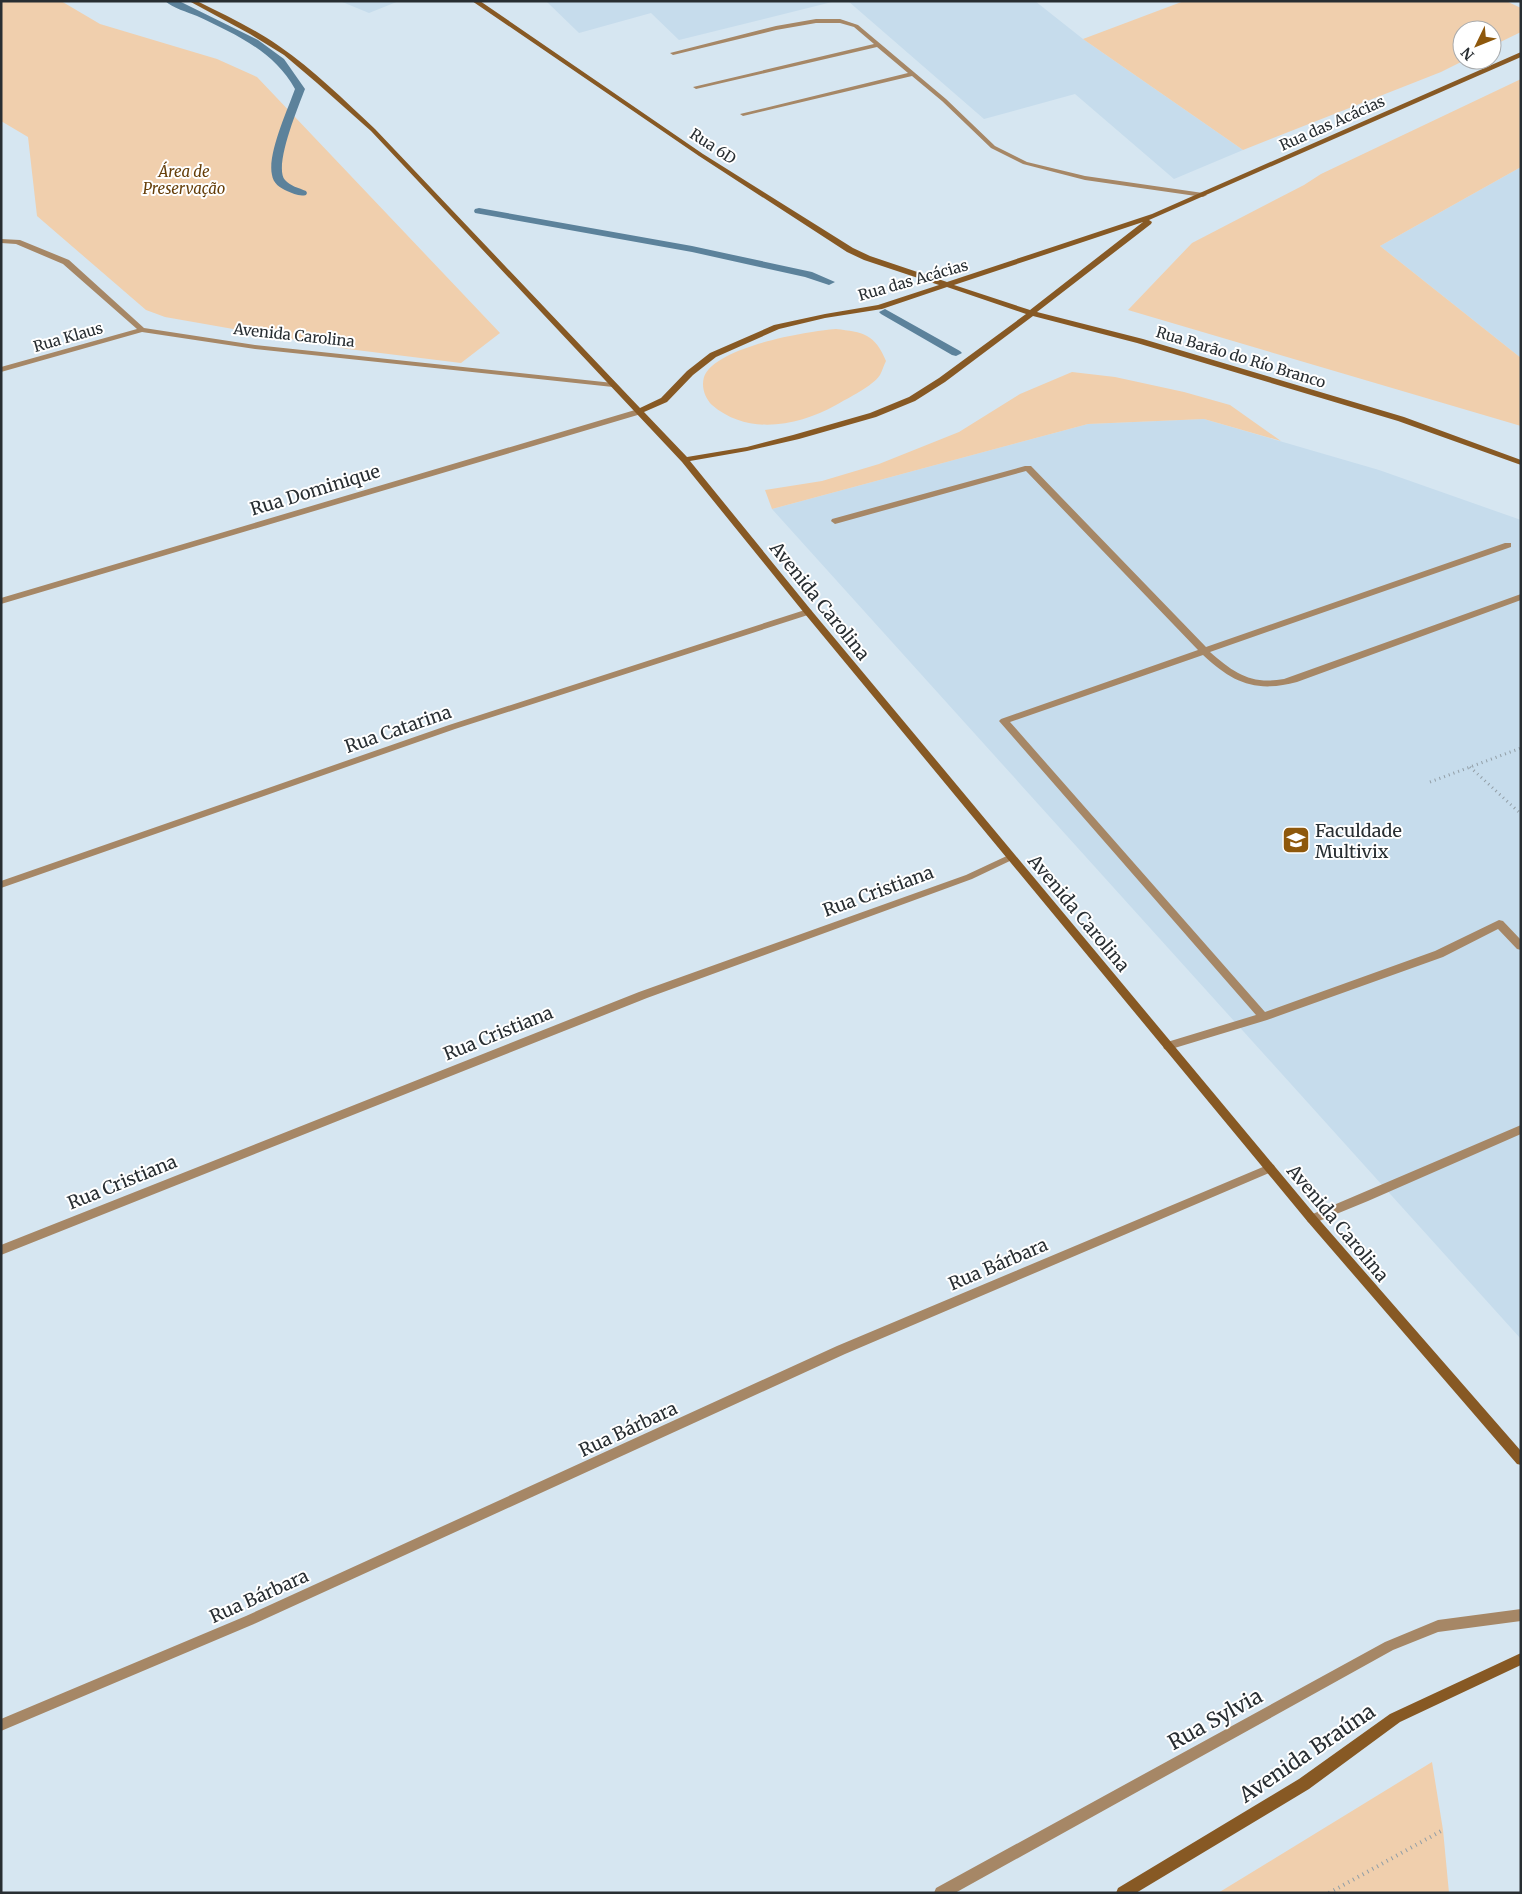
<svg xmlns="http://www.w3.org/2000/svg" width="1522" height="1894" font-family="Merriweather,serif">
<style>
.built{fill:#c6dcec}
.green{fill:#f0cfad}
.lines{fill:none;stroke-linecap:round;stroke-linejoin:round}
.stream{fill:#5c829b;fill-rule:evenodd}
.path-far1{stroke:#929ea6;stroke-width:3;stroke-dasharray:1 4;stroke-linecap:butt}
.path{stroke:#929ea6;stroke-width:4;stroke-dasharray:1 4.5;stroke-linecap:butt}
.lane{fill:#a68766;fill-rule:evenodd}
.street{fill:#a68766;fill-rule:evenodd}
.secondary{fill:#875924;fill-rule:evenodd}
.labels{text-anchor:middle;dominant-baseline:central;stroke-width:4;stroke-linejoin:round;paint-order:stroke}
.far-street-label{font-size:15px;fill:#282e32;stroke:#fff}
.far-park-label{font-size:15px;font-style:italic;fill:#653e09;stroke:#fff}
.street-label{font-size:18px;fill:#282e32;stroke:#fff}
.poi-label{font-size:18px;fill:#282e32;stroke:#fff;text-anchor:start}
.near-street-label{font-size:21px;fill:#282e32;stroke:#fff}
</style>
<rect width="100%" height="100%" fill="#d6e6f1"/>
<path class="built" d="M 340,1 L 399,1 L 369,13 Z
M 546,1 L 836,1 L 679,40 L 651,13 L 579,33 Z
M 848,1 L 1035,1 L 1083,39 L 1243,150 L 1174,179 L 1075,94 L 984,119 Z
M 1521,167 L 1521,358 L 1380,246 Z
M 1204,419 L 1379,470 L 1521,520 L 1521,1339 L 772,509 L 1088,424 Z"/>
<path class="green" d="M 1,1 L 61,1 L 100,24 L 217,59 L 257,77 L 500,333 L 461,363 L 348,349 L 165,317 L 146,310 L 37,216 L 28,137 L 1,121 Z
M 1184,1 L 1506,1 L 1521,8 L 1521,32 L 1492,46 L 1492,30 L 1462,30 L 1462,60 L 1465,60 L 1441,72 L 1243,150 L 1083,39 Z
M 1521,79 L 1521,167 L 1380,246 L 1521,358 L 1521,426 L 1128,310 L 1192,243 L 1304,185 L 1321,174 Z
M 836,329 C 863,332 875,334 886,361 C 884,365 882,371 880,375 C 873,386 848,398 836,405 C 798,426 748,436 712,405 C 705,398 701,387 704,377 C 715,347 807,331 836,329 Z
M 1072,372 L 1115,377 L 1184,392 L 1230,405 L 1281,441 L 1204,419 L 1088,424 L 772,509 L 765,490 L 822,481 L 879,464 L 959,432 L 1020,394 Z
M 1432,1762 L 1443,1830 L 1449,1893 L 1218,1893 Z"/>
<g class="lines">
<path class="stream" d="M 165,1 L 179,1 L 258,40 L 284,59 L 305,89 C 299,105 273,167 285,180 C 290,186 299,188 306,191 L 307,193 L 306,195 C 299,197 293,193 287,191 C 280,188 273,183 272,175 C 267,154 288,109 295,89 C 274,51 235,34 197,16 C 187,12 173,8 165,1 Z
M 479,208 L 692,246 L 812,272 L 835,282 L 829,285 L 805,277 L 692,252 L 475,213 L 474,211 L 475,209 Z
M 885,309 L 960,351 L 962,353 L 956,356 L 952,355 L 881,314 L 879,312 Z"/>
<path class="path-far1" d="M 1470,767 L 1521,814
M 1430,782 L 1521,748"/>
<path class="path" d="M 1329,1893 L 1443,1830"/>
<path class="lane" d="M 816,19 L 840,19 L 858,25 L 946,99 L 995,146 L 1027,162 L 1085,176 L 1203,193 L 1207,195 L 1203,197 L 1085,180 L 1023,164 L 991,148 L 942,101 L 912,76 L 743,116 L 740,114 L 908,73 L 877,47 L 696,89 L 693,87 L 874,44 L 854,27 L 840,23 L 816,23 L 776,30 L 673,55 L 670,53 L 776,26 Z
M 1025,466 L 1031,466 L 1206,647 L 1505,543 L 1511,543 L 1511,547 L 1210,652 C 1234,673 1251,685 1284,679 L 1521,594 L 1521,600 L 1297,682 C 1256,693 1233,683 1203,655 L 1010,722 L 1265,1012 L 1435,951 L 1499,920 L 1503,921 L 1521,940 L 1521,950 L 1517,949 L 1498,929 L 1443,957 L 1267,1020 L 1168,1050 L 1164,1049 L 1163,1046 L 1164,1043 L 1256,1015 L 999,721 L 1001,719 L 1198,650 L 1026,471 L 835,524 L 831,521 L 832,519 Z
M 1521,1125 L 1521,1134 L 1368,1201 L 1312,1224 L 1308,1222 L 1306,1219 L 1308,1216 Z"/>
<path class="street" d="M 1,239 L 20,240 L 69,260 L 144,328 L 255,345 L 613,383 L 617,385 L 613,387 L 255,349 L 142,332 L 1,372 L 1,367 L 137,329 L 63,264 L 16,244 L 1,243 Z
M 635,410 L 638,410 L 642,412 L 641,414 L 1,604 L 1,598 Z
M 808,609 L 811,610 L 812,612 L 811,614 L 455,729 L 1,888 L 1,881 L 449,725 Z
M 1011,854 L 1016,857 L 1014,859 L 972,879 L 647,998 L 1,1255 L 1,1245 L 639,992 L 966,875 Z
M 1270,1164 L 1274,1165 L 1275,1168 L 1274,1171 L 845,1354 L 254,1624 L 1,1731 L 1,1719 L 246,1616 L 837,1346 Z
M 1521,1609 L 1521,1621 L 1438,1632 L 1393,1650 L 955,1893 L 934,1893 L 936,1888 L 1385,1642 L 1438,1620 Z"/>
<path class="secondary" d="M 189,1 L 197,1 C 225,15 253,28 279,46 C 314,70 344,100 375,129 L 640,408 L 661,398 L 687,371 L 710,353 L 774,325 L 825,314 L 878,305 L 939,285 L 864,260 L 847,252 L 699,156 L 472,1 L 480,1 L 703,154 L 853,248 L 870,256 L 947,282 L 1152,214 L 1521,52 L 1521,57 L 1149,220 L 1152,222 L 1151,224 L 1037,312 L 1143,339 L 1404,417 L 1521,460 L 1521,465 L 1398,421 L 1137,343 L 1033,316 L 945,382 L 915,401 L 876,417 L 799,439 L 747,451 L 690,461 L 811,610 L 1316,1216 L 1521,1451 L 1521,1465 L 1517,1464 L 1308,1222 L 805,614 L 682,462 L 371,131 L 317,83 L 284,55 L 250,34 ZM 1143,222 L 1030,310 L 954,285 ZM 947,287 L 1026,314 L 939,378 L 909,397 L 870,413 L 793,435 L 747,447 L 687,457 L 644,412 L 667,402 L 693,375 L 716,357 L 779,329 L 825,318 L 882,309 Z
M 1521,1653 L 1521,1665 L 1400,1722 L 1309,1789 L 1136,1893 L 1116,1893 L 1118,1888 L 1299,1779 L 1390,1714 Z"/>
</g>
<defs>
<g id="university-square" transform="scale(1.4375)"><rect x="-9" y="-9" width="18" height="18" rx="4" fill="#8e580c" stroke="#fff"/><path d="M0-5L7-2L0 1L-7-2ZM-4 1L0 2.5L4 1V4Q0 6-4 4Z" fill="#fff"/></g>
</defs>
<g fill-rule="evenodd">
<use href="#university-square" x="1296" y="840"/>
</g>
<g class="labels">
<g class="far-street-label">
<text transform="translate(1332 123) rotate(-24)">Rua das Acácias</text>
<text transform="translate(713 146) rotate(33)">Rua 6D</text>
<text transform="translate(913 280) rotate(-16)">Rua das Acácias</text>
<text transform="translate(294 335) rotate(6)">Avenida Carolina</text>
<text transform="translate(68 337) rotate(-16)">Rua Klaus</text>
<text transform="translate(1241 357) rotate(17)">Rua Barão do Río Branco</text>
</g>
<g class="far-park-label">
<text x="184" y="171">Área de<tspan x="184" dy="17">Preservação</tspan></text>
</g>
<g class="street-label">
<text transform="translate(315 490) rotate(-17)">Rua Dominique</text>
<text transform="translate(820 601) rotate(51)">Avenida Carolina</text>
<text transform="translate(398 729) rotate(-19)">Rua Catarina</text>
<text transform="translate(878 891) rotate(-20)">Rua Cristiana</text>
<text transform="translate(1079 913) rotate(50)">Avenida Carolina</text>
<text transform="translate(498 1033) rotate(-22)">Rua Cristiana</text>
<text transform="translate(122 1182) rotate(-22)">Rua Cristiana</text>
<text transform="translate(1338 1223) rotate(50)">Avenida Carolina</text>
<text transform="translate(998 1264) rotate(-23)">Rua Bárbara</text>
<text transform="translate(628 1429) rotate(-25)">Rua Bárbara</text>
<text transform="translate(259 1596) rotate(-24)">Rua Bárbara</text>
</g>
<g class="poi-label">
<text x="1315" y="830">Faculdade<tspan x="1315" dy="21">Multivix</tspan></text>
</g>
<g class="near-street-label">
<text transform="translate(1215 1719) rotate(-29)">Rua Sylvia</text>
<text transform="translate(1307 1753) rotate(-34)">Avenida Braúna</text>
</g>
</g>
<rect width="1522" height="1894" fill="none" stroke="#282e32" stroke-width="5"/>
<g transform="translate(1477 45) rotate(227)"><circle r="24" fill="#ffffff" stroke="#a9abad"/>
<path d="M0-4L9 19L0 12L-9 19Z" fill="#8e580c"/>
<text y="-8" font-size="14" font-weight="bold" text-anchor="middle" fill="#282e32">N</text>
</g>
</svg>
